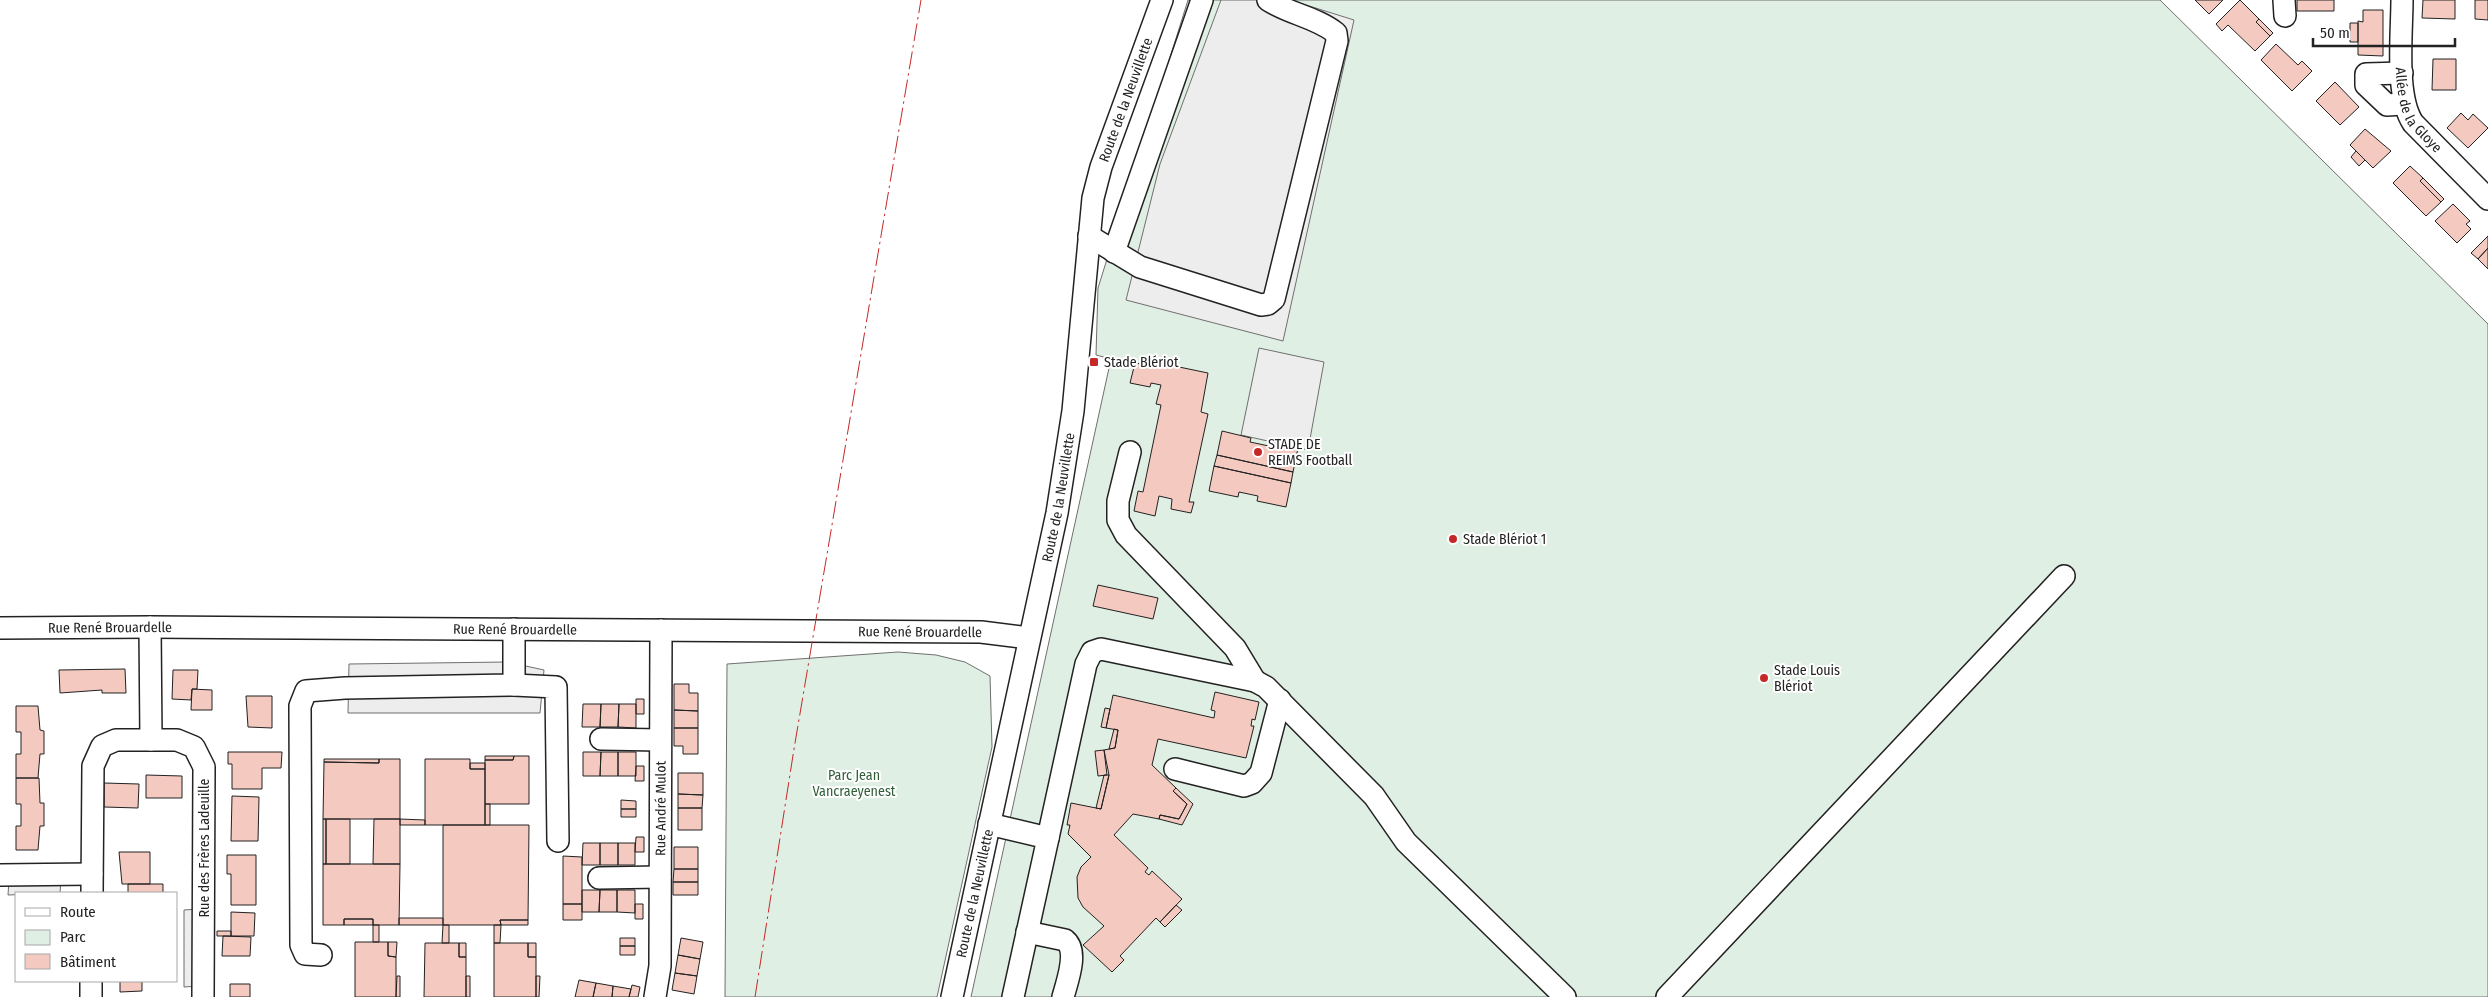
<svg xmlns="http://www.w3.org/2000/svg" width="2488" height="997" font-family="'Fira Sans Condensed',sans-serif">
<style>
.green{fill:#e0efe3;stroke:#6f6f6f}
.parking{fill:#ededed;stroke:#6f6f6f}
.building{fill:#f3c9c0;stroke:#222}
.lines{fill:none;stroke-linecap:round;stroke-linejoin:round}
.minor-casing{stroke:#222;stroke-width:24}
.minor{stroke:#fff;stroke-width:21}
.power{stroke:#c62828;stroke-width:1;stroke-dasharray:18 4 2.5 4;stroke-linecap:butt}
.poi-dot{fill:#c62828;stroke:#fff;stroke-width:2}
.labels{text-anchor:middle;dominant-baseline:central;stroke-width:4;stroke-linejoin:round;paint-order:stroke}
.street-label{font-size:14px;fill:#222;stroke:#fff}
.poi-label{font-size:14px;fill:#222;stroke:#fff;text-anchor:start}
.park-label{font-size:14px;fill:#2f5e38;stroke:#fff}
</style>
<rect width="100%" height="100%" fill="#fff"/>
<path class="green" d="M 1188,0 L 2160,0 L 2488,324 L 2488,997 L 971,997 L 1111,359 L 1096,355 L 1098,288 Z
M 898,652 L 936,655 L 965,662 L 990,676 L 992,747 L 937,997 L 725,997 L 727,664 Z"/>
<path class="parking" d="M 1221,0 L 1290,0 L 1354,20 L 1283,341 L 1126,300 L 1160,164 Z
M 1259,348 L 1324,362 L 1308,450 L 1241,435 Z
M 507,662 L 544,670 L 540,713 L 348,713 L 349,664 Z
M 9,880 L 61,880 L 60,893 L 8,895 Z
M 198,909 L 198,986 L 184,987 L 184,910 Z"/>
<path class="building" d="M 2195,0 L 2223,0 L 2209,14 Z
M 2240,0 L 2259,19 L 2256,22 L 2270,36 L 2255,51 L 2228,25 L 2222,31 L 2216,24 Z
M 2297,0 L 2334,0 L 2334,11 L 2297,11 Z
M 2423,0 L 2455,0 L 2455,19 L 2422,18 Z
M 2475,0 L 2488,0 L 2488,20 L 2475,19 Z
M 2363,10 L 2383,10 L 2383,56 L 2358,55 L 2358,21 L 2363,22 Z
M 2259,19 L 2273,33 L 2270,36 L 2256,22 Z
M 2350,23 L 2358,23 L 2358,42 L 2350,42 Z
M 2276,44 L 2298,65 L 2302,61 L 2312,71 L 2292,91 L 2261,60 Z
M 2433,59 L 2456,59 L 2456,90 L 2432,90 Z
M 2335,82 L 2359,107 L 2340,125 L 2316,101 Z
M 2461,113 L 2468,120 L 2473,114 L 2488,128 L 2468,148 L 2447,128 Z
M 2365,129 L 2391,151 L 2373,168 L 2350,145 Z
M 2356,151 L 2365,160 L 2359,166 L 2351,157 Z
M 2410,166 L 2423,178 L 2420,181 L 2441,202 L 2426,216 L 2393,183 Z
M 2423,178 L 2444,199 L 2441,202 L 2420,181 Z
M 2453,204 L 2470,221 L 2466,224 L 2471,229 L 2457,243 L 2435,221 Z
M 2488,236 L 2488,248 L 2478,259 L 2471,253 Z
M 2488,248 L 2488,269 L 2478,259 Z
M 1155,362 L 1208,373 L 1201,412 L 1208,414 L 1189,502 L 1194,502 L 1191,513 L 1171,509 L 1172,499 L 1159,496 L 1155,516 L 1134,511 L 1138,491 L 1143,492 L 1161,405 L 1156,404 L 1161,385 L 1151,383 L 1150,387 L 1130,383 L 1135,363 L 1154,366 Z
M 1222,431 L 1251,438 L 1250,442 L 1269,446 L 1269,442 L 1298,448 L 1293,472 L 1217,455 Z
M 1217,455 L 1293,472 L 1291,483 L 1214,466 Z
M 1214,466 L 1291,483 L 1286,507 L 1257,501 L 1258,496 L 1239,492 L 1238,497 L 1209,491 Z
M 1098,585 L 1158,598 L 1153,619 L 1093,606 Z
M 125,669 L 126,693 L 102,693 L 102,690 L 60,693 L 59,670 Z
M 173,670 L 198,670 L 197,689 L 192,689 L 191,700 L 172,699 Z
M 674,684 L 689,684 L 689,693 L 698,693 L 698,711 L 674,710 Z
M 192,689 L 212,690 L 212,710 L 191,710 Z
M 1215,692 L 1259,702 L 1255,720 L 1252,719 L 1251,726 L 1254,726 L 1246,758 L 1158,739 L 1152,765 L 1176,788 L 1173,791 L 1187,804 L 1179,819 L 1160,815 L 1159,819 L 1133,814 L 1114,835 L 1148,868 L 1145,872 L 1149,875 L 1152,871 L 1182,899 L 1160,922 L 1156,918 L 1120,956 L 1124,960 L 1112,972 L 1083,945 L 1104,926 L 1083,907 L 1078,898 L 1077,877 L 1081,867 L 1091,857 L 1068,834 L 1070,825 L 1067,825 L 1071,803 L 1101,809 L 1109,775 L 1104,750 L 1115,748 L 1118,730 L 1106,728 L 1113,695 L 1214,718 L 1215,711 L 1211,710 Z
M 246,696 L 272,696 L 272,728 L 248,727 Z
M 636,699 L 644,699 L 644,714 L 636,714 Z
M 583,704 L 601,704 L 600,727 L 582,727 Z
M 601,704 L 619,704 L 618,727 L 600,727 Z
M 619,704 L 636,704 L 636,728 L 618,727 Z
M 16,706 L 38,706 L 40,730 L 44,731 L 44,754 L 40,754 L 38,778 L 16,778 L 16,754 L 21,754 L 21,732 L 16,732 Z
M 1105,708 L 1110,709 L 1106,728 L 1101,727 Z
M 674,710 L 698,711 L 698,728 L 674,728 Z
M 674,728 L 698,728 L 698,754 L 683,754 L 683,746 L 674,746 Z
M 1114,729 L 1118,730 L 1115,748 L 1109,749 Z
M 1104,750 L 1107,775 L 1098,776 L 1095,751 Z
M 228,752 L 282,752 L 281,768 L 262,768 L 262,789 L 232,789 L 232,764 L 228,764 Z
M 583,752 L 601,752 L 600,776 L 583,776 Z
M 601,752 L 618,752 L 618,776 L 600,776 Z
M 618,752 L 636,752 L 636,776 L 618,776 Z
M 485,756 L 514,756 L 513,760 L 485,760 Z
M 514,756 L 529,756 L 529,804 L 485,804 L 485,760 L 513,760 Z
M 324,759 L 379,759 L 379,763 L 324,762 Z
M 379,759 L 400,759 L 400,819 L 323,819 L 324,762 L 379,763 Z
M 425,759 L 470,759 L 470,769 L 485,769 L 485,825 L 425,825 Z
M 470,763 L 485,763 L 485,769 L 470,769 Z
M 636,766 L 644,766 L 644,781 L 635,781 Z
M 678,773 L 703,773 L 703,795 L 678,794 Z
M 146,775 L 182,776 L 182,798 L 146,798 Z
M 1104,775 L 1109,775 L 1101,809 L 1096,808 Z
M 16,778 L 39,778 L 40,803 L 44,803 L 44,826 L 40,826 L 38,850 L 16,850 L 16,826 L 21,826 L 21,804 L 16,804 Z
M 104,783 L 139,784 L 138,808 L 104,807 Z
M 1176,788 L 1193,804 L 1182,825 L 1159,819 L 1160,815 L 1179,819 L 1187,804 L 1173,791 Z
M 678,794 L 703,795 L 702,808 L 678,808 Z
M 232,796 L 259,797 L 258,841 L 231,841 Z
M 621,800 L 636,801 L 636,809 L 621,809 Z
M 485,804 L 490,804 L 490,825 L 485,825 Z
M 678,808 L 702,808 L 702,830 L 678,830 Z
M 621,809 L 636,809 L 636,817 L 621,817 Z
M 323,819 L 326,819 L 326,864 L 323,864 Z
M 326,819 L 350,819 L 350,864 L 326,864 Z
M 374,819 L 400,819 L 400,864 L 373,864 Z
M 400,819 L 425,820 L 425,825 L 400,825 Z
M 443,825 L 529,825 L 528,920 L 500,920 L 501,925 L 443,925 Z
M 636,837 L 644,837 L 644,852 L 635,852 Z
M 583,843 L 600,843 L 600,865 L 582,865 Z
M 600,843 L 618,843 L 618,865 L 600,865 Z
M 618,843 L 635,843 L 635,865 L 618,865 Z
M 674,847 L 698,847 L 698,869 L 674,869 Z
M 119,852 L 150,852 L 150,884 L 122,884 Z
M 227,855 L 256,855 L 256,905 L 231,905 L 231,874 L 227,874 Z
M 563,856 L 582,857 L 582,904 L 563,904 Z
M 323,864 L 400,864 L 399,925 L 373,925 L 373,919 L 344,919 L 344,925 L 323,925 Z
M 674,869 L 698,869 L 698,882 L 673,882 Z
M 673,882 L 698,882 L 698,895 L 673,895 Z
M 128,884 L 163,884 L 163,893 L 128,893 Z
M 582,890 L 600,890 L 599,912 L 582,912 Z
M 600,890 L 617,890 L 617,912 L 599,912 Z
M 617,890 L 635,890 L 635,913 L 617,912 Z
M 563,904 L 582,904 L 582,920 L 563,920 Z
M 635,904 L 643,904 L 643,919 L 635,919 Z
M 1176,905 L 1182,910 L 1165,927 L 1160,922 Z
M 231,912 L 255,913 L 254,936 L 231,936 Z
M 399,918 L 443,918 L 443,925 L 399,925 Z
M 344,919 L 373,919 L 373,925 L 344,925 Z
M 500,920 L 528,920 L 528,925 L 501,925 Z
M 373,925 L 379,925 L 379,942 L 373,942 Z
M 443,925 L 449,925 L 449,943 L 442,943 Z
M 494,925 L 501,925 L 500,943 L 494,943 Z
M 217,931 L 231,931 L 231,936 L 217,936 Z
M 223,936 L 251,937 L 250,956 L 222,956 Z
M 620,938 L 635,938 L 635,946 L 620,946 Z
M 681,938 L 703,942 L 700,959 L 678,955 Z
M 355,942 L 388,942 L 388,956 L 396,957 L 396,997 L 355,997 Z
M 388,942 L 397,942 L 396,957 L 388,956 Z
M 425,943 L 459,943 L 459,957 L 466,957 L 466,997 L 424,997 Z
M 459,943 L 466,943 L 466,957 L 459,957 Z
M 494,943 L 528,943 L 528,957 L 536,957 L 536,997 L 494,997 Z
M 528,943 L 536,943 L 536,957 L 528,957 Z
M 620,946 L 635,946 L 635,955 L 620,955 Z
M 678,955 L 700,959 L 697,976 L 675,973 Z
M 675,973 L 697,976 L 694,994 L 672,990 Z
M 397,976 L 400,976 L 400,997 L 396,997 Z
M 466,976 L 470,976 L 470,997 L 466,997 Z
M 536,976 L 540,976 L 539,997 L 536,997 Z
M 579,980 L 596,983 L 593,997 L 575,997 Z
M 120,981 L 142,981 L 142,991 L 120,992 Z
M 596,983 L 613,986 L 612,997 L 593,997 Z
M 230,984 L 250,984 L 250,997 L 230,997 Z
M 632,985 L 640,987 L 638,997 L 629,997 Z
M 613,986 L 631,989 L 629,997 L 612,997 Z"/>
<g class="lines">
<g class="minor-casing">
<g id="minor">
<path d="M 2284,0 L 2285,16"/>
<path id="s1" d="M 2402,0 C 2402,34 2395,96 2413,123 L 2488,199"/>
<path d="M 2402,73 L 2366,74 L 2366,85 L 2387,105 L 2403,104"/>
<path d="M 1089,236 L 1140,267 L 1261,305 L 1268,304 L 1274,299 L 1337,41 L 1336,33 C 1316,17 1289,14 1268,0"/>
<path d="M 1114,252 L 1202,0"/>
<path d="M 1130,452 L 1118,501 L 1118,520 L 1126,535 L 1235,648 L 1255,681"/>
<path d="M 150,627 L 151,740"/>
<path id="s2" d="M 0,628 L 150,627 L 981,632 L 1029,638"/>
<path d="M 514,685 L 556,687 L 558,841"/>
<path d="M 601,739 L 660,740"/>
<path d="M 1175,769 L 1244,786 L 1252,783 L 1261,773 L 1280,700"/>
<path d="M 989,824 L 1048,838 L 1013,997"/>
<path d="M 1048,838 L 1086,664 L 1092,652 L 1101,649 L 1255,681 L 1266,687 L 1374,796 L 1406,842 L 1565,997"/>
<path d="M 0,875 L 92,874"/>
<path d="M 599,878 L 660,877"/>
<path d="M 92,893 L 93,766 L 102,746 L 116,740 L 177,740 L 194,747 L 204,767 L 203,997"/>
<path d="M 1027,932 L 1065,940 C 1079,951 1067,982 1063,997"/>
<path d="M 321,955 L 305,954 L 301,945 L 300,706 L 306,691 L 345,688 L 514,685 L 514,629"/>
<path d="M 91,997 L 91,981"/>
<path id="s3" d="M 655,997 L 660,966 L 661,630"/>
<path id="s4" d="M 952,997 L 1057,513 L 1073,411 L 1093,198 L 1101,167 L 1162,0"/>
<path d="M 1667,997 L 2064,576"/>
</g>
</g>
<use href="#minor" class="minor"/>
<path class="power" d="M 755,997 L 794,749 L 921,0"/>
</g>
<g class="poi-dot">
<rect x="1089" y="357" width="10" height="10" rx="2.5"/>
<circle cx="1258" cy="452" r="5"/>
<circle cx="1453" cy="539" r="5"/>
<circle cx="1764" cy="678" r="5"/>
</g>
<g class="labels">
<g class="street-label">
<text stroke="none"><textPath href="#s4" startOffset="916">Route de la Neuvillette</textPath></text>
<text stroke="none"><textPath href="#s1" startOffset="115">Allée de la Gloye</textPath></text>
<text stroke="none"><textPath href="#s4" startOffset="511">Route de la Neuvillette</textPath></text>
<text stroke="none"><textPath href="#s2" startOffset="110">Rue René Brouardelle</textPath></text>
<text stroke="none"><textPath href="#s2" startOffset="515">Rue René Brouardelle</textPath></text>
<text stroke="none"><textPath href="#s2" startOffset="920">Rue René Brouardelle</textPath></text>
<text stroke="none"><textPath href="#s3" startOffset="189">Rue André Mulot</textPath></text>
<text transform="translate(204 848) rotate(-90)">Rue des Frères Ladeuille</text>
<text stroke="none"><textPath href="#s4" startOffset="106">Route de la Neuvillette</textPath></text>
</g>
<g class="poi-label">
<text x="1104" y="362">Stade Blériot</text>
<text x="1268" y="444">STADE DE<tspan x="1268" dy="16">REIMS Football</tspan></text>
<text x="1463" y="539">Stade Blériot 1</text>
<text x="1774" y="670">Stade Louis<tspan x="1774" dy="16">Blériot</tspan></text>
</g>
<g class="park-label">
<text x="854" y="775">Parc Jean<tspan x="854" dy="16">Vancraeyenest</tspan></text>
</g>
</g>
<rect x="15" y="892" width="162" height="90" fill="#ffffff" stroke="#a7a7a7"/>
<rect x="25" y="908" width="25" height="8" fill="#ffffff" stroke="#a7a7a7"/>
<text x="60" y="917" font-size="15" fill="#222222">Route</text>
<rect x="25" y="930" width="25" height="15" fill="#e0efe3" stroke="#a7a7a7"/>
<text x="60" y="942" font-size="15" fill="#222222">Parc</text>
<rect x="25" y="954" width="25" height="15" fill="#f3c9c0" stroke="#a7a7a7"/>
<text x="60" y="967" font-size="15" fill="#222222">Bâtiment</text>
<path d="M2313 38v8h142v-8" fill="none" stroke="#222222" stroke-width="2.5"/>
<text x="2320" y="38" font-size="15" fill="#222222" stroke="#ffffff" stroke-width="4" paint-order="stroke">50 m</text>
</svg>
